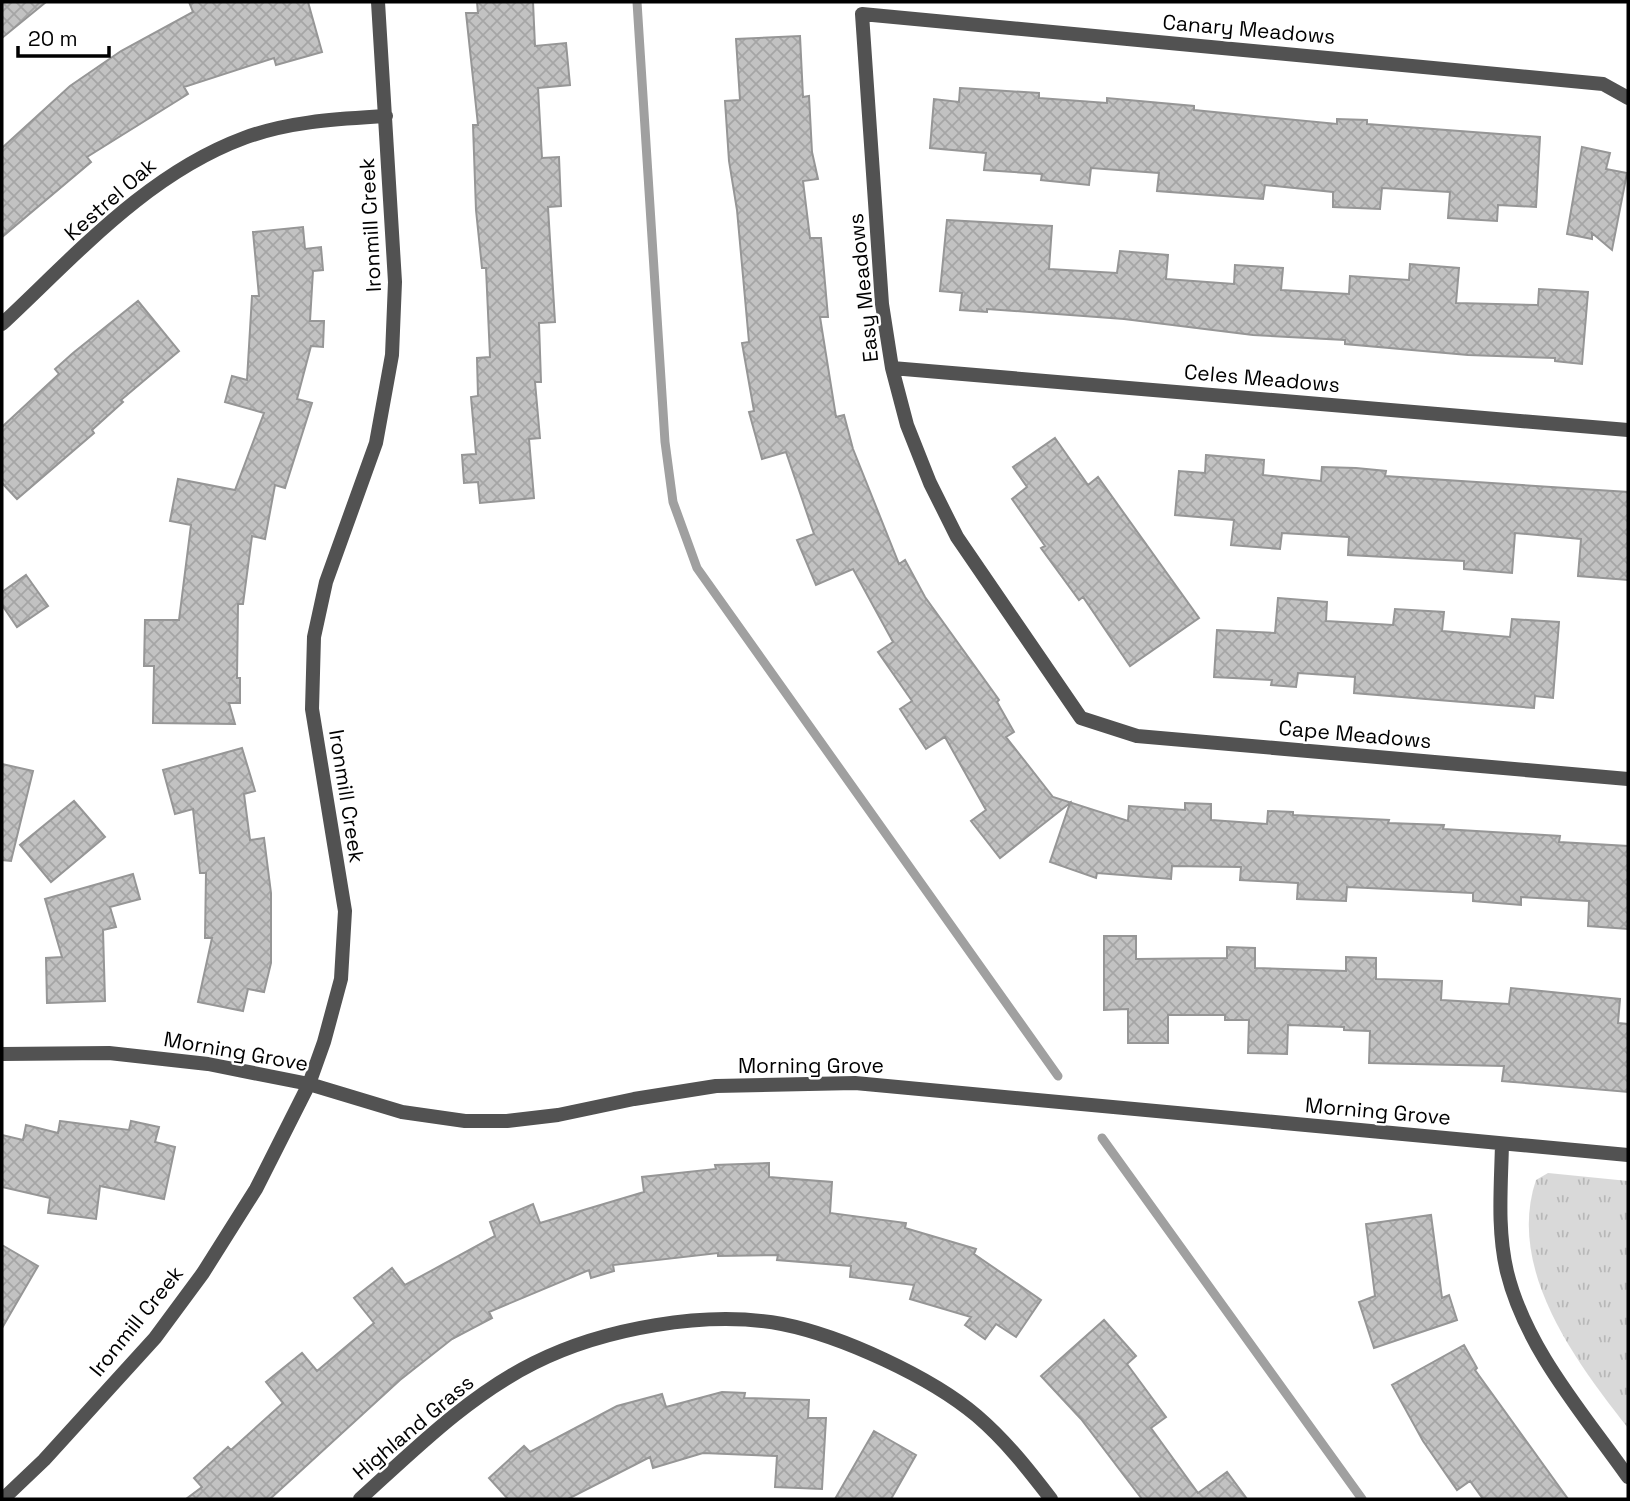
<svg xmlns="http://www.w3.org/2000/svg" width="1630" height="1501" font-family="'Space Grotesk',sans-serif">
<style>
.park{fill:url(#park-tufts)}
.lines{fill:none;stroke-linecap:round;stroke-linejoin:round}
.stream{stroke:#a0a0a0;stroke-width:9}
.building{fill:url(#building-cross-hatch);stroke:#969696;stroke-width:2}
.minor{stroke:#525252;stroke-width:14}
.labels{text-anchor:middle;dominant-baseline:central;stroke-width:5;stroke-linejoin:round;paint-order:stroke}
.street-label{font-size:21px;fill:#000;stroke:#fff}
</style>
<defs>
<pattern id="park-tufts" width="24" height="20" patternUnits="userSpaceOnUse" patternTransform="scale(1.75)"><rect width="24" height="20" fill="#d9d9d9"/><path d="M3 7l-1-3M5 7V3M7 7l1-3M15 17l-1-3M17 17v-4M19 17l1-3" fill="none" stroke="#b8b8b8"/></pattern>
<pattern id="building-cross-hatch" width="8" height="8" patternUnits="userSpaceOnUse" patternTransform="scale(1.75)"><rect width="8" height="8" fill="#c2c2c2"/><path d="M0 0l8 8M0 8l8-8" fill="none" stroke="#a5a5a5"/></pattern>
</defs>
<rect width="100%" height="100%" fill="#fff"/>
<path class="park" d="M 1548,1173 L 1628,1181 L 1628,1428 C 1576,1362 1506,1269 1536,1180 Z"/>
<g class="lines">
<path class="stream" d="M 637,2 L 665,442 L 673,502 L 697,568 L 1058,1076
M 1102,1138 L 1362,1499"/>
</g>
<path class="building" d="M 2,2 L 46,2 L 2,38 Z
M 189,2 L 308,2 L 322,52 L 276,65 L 274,58 L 184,87 L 188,94 L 87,157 L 91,162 L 2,237 L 2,148 L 70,86 L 121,51 L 193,12 Z
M 477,2 L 533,2 L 535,46 L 566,43 L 570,85 L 538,88 L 542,158 L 559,157 L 561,206 L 548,207 L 555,322 L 539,323 L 541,382 L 535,382 L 540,438 L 529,439 L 534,498 L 480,503 L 478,482 L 464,483 L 462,455 L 476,454 L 471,397 L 478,396 L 477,358 L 490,357 L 486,268 L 482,268 L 476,210 L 473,125 L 478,125 L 466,13 L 478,13 Z
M 800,36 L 803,97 L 809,96 L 812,152 L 818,179 L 803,181 L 810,238 L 821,238 L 828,317 L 820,317 L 836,417 L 844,415 L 853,449 L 899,564 L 905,560 L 925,597 L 999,700 L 997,702 L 1014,732 L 1006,737 L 1053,797 L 1128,821 L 1129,806 L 1185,810 L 1185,803 L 1211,804 L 1211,820 L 1267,824 L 1268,811 L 1293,812 L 1293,815 L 1389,820 L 1388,823 L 1444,825 L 1443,829 L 1560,836 L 1559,842 L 1628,846 L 1628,929 L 1588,926 L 1589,901 L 1521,897 L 1521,905 L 1473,901 L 1473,893 L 1347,887 L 1346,901 L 1297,899 L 1298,883 L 1240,880 L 1241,867 L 1172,866 L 1171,879 L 1097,873 L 1096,878 L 1050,862 L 1070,803 L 1000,858 L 971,821 L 986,810 L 945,737 L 926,749 L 900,709 L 912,701 L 878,652 L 893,642 L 853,569 L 816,585 L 797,540 L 814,534 L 786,452 L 762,459 L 749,412 L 754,411 L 742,343 L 749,342 L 737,210 L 729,161 L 725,101 L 740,100 L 736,39 Z
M 960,88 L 1039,93 L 1039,98 L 1107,103 L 1107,98 L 1194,106 L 1194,110 L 1337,124 L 1337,119 L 1367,120 L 1367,124 L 1540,137 L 1536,207 L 1498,205 L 1497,221 L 1448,218 L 1450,192 L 1382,188 L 1380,209 L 1333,207 L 1333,192 L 1265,185 L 1263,199 L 1157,191 L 1159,173 L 1091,168 L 1089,185 L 1041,180 L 1042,174 L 984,170 L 986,153 L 930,148 L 934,99 L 959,102 Z
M 1582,147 L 1610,153 L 1606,169 L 1627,173 L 1612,250 L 1592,233 L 1592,239 L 1567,234 Z
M 947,220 L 1052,226 L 1049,269 L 1117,273 L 1120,251 L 1168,255 L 1166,279 L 1234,284 L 1235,265 L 1283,268 L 1281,290 L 1349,294 L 1350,276 L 1409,280 L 1410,264 L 1459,268 L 1456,303 L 1538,305 L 1539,289 L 1588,292 L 1582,364 L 1555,361 L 1555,358 L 1468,355 L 1345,344 L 1345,340 L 1253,335 L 1124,319 L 987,309 L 987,312 L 960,310 L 962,293 L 940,291 Z
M 303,227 L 305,249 L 321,247 L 323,270 L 313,271 L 310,321 L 324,321 L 323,347 L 311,346 L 297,399 L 312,403 L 285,488 L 275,485 L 265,539 L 252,536 L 243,604 L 238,604 L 237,678 L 240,678 L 240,703 L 229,703 L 235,724 L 153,723 L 154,666 L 144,666 L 145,620 L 179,620 L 191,525 L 170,521 L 178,479 L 235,490 L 264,413 L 225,402 L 232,376 L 247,380 L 252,296 L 259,296 L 253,232 Z
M 138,301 L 179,351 L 121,400 L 123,402 L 92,430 L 94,433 L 17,499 L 2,483 L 2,427 L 59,374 L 55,369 L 73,353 Z
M 1055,438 L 1088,485 L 1098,477 L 1199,618 L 1130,666 L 1083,597 L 1079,600 L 1041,548 L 1045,546 L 1012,499 L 1027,487 L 1013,467 Z
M 1206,455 L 1264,460 L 1263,475 L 1321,481 L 1322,467 L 1356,468 L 1386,471 L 1385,476 L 1628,492 L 1628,580 L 1578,576 L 1581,539 L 1515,533 L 1512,573 L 1464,569 L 1464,561 L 1348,555 L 1349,537 L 1282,533 L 1280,549 L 1231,545 L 1234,520 L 1175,515 L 1179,471 L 1205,473 Z
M 26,575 L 48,606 L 17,627 L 2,605 L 2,592 Z
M 1278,598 L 1327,602 L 1326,621 L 1393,625 L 1395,609 L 1444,612 L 1442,631 L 1510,637 L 1512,619 L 1559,622 L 1553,698 L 1535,696 L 1534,708 L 1354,693 L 1355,677 L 1298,673 L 1296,687 L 1271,685 L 1272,680 L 1214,677 L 1217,630 L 1275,633 Z
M 242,748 L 255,791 L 244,794 L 250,840 L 264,838 L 271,893 L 271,963 L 264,992 L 248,989 L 243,1011 L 198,1002 L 212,938 L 205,938 L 206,873 L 200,873 L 193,809 L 175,814 L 163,770 Z
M 2,764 L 33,771 L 11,861 L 2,860 Z
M 74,801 L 105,837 L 51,882 L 20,845 Z
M 133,874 L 140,899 L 110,907 L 116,927 L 103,930 L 105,1001 L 47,1003 L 46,958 L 62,957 L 45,899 Z
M 1104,936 L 1136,936 L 1136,959 L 1227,958 L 1227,947 L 1255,948 L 1255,968 L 1346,971 L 1346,957 L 1376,958 L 1376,979 L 1442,981 L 1441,1000 L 1509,1004 L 1511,988 L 1620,999 L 1618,1023 L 1628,1024 L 1628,1092 L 1502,1081 L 1504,1066 L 1369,1063 L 1370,1031 L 1344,1030 L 1344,1027 L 1288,1025 L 1287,1054 L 1248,1053 L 1249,1020 L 1225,1020 L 1225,1015 L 1168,1015 L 1168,1043 L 1128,1043 L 1128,1009 L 1104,1010 Z
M 60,1121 L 129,1130 L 131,1121 L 159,1127 L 155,1142 L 175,1147 L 164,1199 L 100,1186 L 96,1219 L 48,1213 L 50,1198 L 2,1187 L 2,1135 L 23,1140 L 26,1125 L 58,1133 Z
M 769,1163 L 769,1177 L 832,1182 L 830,1213 L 906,1223 L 905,1228 L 976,1249 L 974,1254 L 1041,1300 L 1016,1337 L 996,1324 L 985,1339 L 965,1325 L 971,1317 L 910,1299 L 914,1285 L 850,1277 L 851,1266 L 777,1260 L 778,1255 L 718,1256 L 718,1253 L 613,1265 L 614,1271 L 591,1278 L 589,1270 L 489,1312 L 492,1318 L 452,1339 L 400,1380 L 270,1499 L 186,1499 L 202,1487 L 194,1478 L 228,1447 L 231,1450 L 283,1403 L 266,1382 L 302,1353 L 317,1371 L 374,1323 L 354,1298 L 392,1268 L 405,1285 L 495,1236 L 490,1222 L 533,1204 L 540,1223 L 644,1192 L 642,1177 L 716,1169 L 715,1165 Z
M 1431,1215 L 1442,1298 L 1449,1295 L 1457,1320 L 1374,1348 L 1359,1302 L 1375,1296 L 1366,1224 Z
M 2,1245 L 38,1266 L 2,1328 Z
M 1104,1320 L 1136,1356 L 1127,1364 L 1166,1417 L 1151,1428 L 1198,1493 L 1227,1472 L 1247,1499 L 1142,1499 L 1081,1419 L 1041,1376 Z
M 1464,1345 L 1477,1368 L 1475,1370 L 1568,1499 L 1483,1499 L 1470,1481 L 1457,1490 L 1423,1441 L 1392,1385 Z
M 722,1392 L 745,1393 L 744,1398 L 809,1400 L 808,1418 L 826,1418 L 822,1489 L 775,1487 L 777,1456 L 703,1453 L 653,1468 L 650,1457 L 568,1499 L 508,1499 L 489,1478 L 524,1446 L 530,1452 L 617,1406 L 662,1394 L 666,1407 Z
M 874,1431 L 916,1455 L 891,1499 L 835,1499 Z"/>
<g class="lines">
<path class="minor" d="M 1628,98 L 1603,84 L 862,14 L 882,304 L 892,368 L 907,425 L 930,483 L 957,537 L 1081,718 L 1137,736 L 1628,779
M 2,324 C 76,255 147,174 244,138 C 290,121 338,119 386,116
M 892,368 L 1628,430
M 2,1054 L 109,1053 L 208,1064 L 309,1084 L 402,1112 L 465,1121 L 507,1121 L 558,1115 L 634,1099 L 716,1086 L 855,1083 L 1628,1155
M 1502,1144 C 1501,1187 1497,1230 1507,1272 C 1526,1349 1583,1413 1628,1477
M 3,1499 L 44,1460 L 155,1338 L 203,1273 L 256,1189 L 309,1084 L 324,1042 L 341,979 L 345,911 L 312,709 L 314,637 L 326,582 L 376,443 L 392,355 L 395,282 L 378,2
M 360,1499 C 414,1450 468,1396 534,1363 C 604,1328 706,1310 782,1324 C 842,1336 931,1377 977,1416 C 1006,1441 1028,1469 1051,1499"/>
</g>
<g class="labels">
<g class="street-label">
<text transform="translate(1249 29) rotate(5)">Canary Meadows</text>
<text transform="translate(110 199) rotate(-41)">Kestrel Oak</text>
<text transform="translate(370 225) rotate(-93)">Ironmill Creek</text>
<text transform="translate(863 288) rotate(-96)">Easy Meadows</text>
<text transform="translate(1262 378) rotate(5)">Celes Meadows</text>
<text transform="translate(1355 734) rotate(5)">Cape Meadows</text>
<text transform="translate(347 796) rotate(81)">Ironmill Creek</text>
<text transform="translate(236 1051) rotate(10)">Morning Grove</text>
<text x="811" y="1065">Morning Grove</text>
<text transform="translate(1378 1111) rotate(5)">Morning Grove</text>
<text transform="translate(136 1321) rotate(-51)">Ironmill Creek</text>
<text transform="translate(413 1427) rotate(-40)">Highland Grass</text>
</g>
</g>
<rect width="1630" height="1501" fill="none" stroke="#000000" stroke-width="7"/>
<path d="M18 46v10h91v-10" fill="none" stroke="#000000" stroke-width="3.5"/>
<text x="28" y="46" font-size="21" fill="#000000" stroke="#ffffff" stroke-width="5" paint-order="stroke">20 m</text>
</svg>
